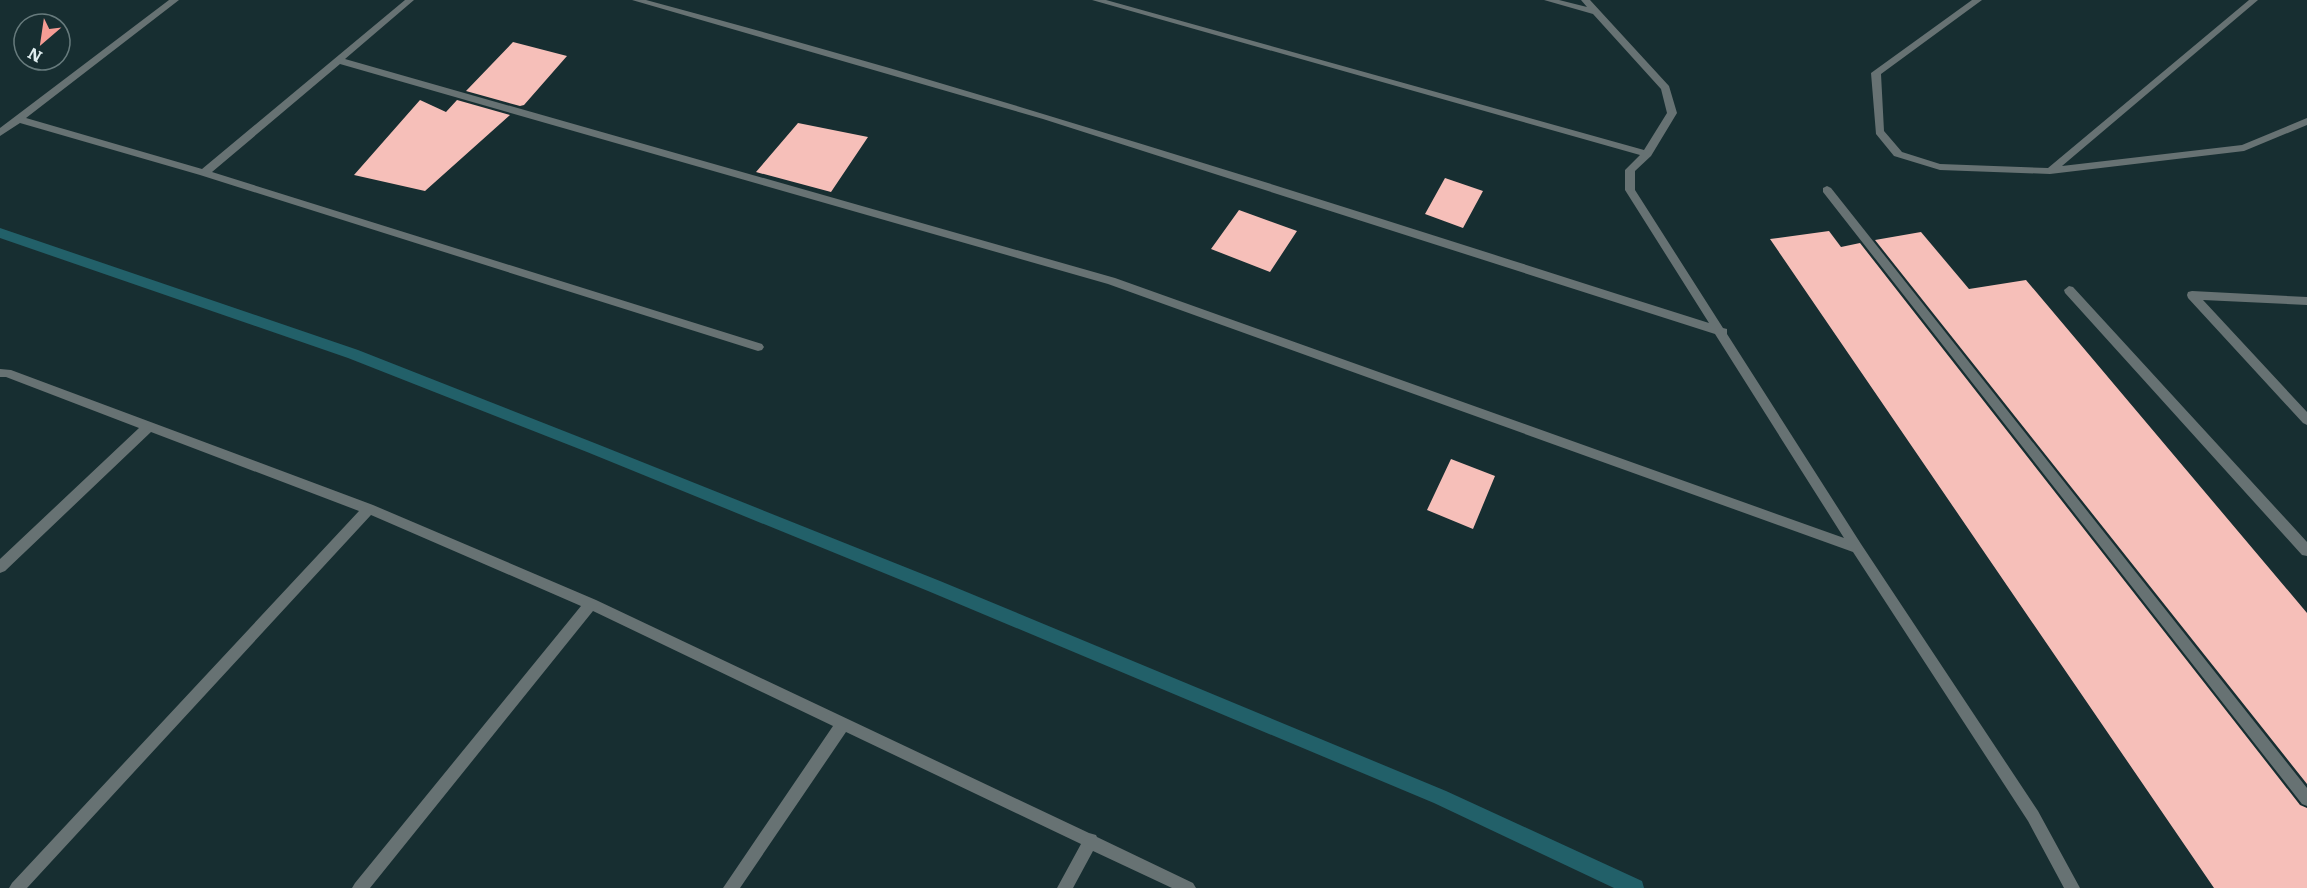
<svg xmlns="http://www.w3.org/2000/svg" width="2307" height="888" font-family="Literata,serif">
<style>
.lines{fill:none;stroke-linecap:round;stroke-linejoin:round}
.stream{fill:#226069;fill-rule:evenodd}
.building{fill:#f6bfb9}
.minor{fill:#677273;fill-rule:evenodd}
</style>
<rect width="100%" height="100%" fill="#172e31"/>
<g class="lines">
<path class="stream" d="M 0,228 L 358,350 L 597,444 L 940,581 L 1446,791 L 1642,881 L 1644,888 L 1614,888 L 1434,803 L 928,591 L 587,452 L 348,358 L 0,238 Z"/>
</g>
<path class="building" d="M 513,42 L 567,56 L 524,105 L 520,106 L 466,91 Z
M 420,100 L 446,112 L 457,100 L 510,115 L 425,191 L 354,175 Z
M 798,123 L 868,137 L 831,192 L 756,172 Z
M 1445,178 L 1483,191 L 1463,228 L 1425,214 Z
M 1239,210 L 1297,231 L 1270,272 L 1211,249 Z
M 1829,231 L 1841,247 L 1860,243 L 2300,805 L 2307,808 L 2307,888 L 2214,888 L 1770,239 Z
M 1921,232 L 1969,289 L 2026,280 L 2307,613 L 2307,784 L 1875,240 Z
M 1451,459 L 1495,476 L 1473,529 L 1427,510 Z"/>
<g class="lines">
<path class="minor" d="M 169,0 L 179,0 L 26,118 L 202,169 L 405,0 L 414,0 L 345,59 L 1115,278 L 1844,538 L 1715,334 L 1043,119 L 632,0 L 646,0 C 1004,96 1356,211 1709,323 L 1625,190 L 1625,170 L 1640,155 L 1092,0 L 1106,0 L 1644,150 L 1667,113 L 1661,89 L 1593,14 L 1544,0 L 1559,0 L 1587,7 L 1581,0 L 1590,0 L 1669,86 L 1677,113 L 1651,156 L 1635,171 L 1635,190 L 1723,328 L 1727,329 L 1727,334 L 1861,544 L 2038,811 L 2080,888 L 2064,888 L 2028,821 L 1853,552 L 1108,284 L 340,64 L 212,172 L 762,344 L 764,347 L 762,350 L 758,351 L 200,175 L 20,123 L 0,136 L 0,128 Z
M 1972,0 L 1982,0 L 1881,74 L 1884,131 L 1902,152 L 1940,164 L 2048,168 L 2249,0 L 2258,0 L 2062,166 L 2242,145 L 2307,118 L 2307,125 L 2244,151 L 2050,174 L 1940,170 L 1894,156 L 1876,134 L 1871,73 Z
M 1827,186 L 1831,188 L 2307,788 L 2307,806 L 2302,804 L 1823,192 L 1823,188 Z
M 2069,286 L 2073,287 L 2307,542 L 2307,556 L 2302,555 L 2065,293 L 2064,290 Z
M 2192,291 L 2307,297 L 2307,305 L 2203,300 L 2307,412 L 2307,425 L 2303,423 L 2188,298 L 2187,295 L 2188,292 Z
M 0,369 L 11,370 L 373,505 L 596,600 L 1089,833 L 1096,835 L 1097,837 L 1193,883 L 1196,888 L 1172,888 L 1093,851 L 1073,888 L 1057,888 L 1081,844 L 846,732 L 740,888 L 723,888 L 833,726 L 593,611 L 370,888 L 352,888 L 355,883 L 581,606 L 371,515 L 27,888 L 9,888 L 12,883 L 359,511 L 151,432 L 5,571 L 0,573 L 0,559 L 139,428 L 6,377 L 0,377 Z"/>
</g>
<g transform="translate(42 42) rotate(209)"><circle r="28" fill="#172e31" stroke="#677b7d" stroke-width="1.5"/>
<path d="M0-4.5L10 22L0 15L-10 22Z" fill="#f59c94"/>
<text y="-9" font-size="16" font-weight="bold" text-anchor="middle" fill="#e0eef0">N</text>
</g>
</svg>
